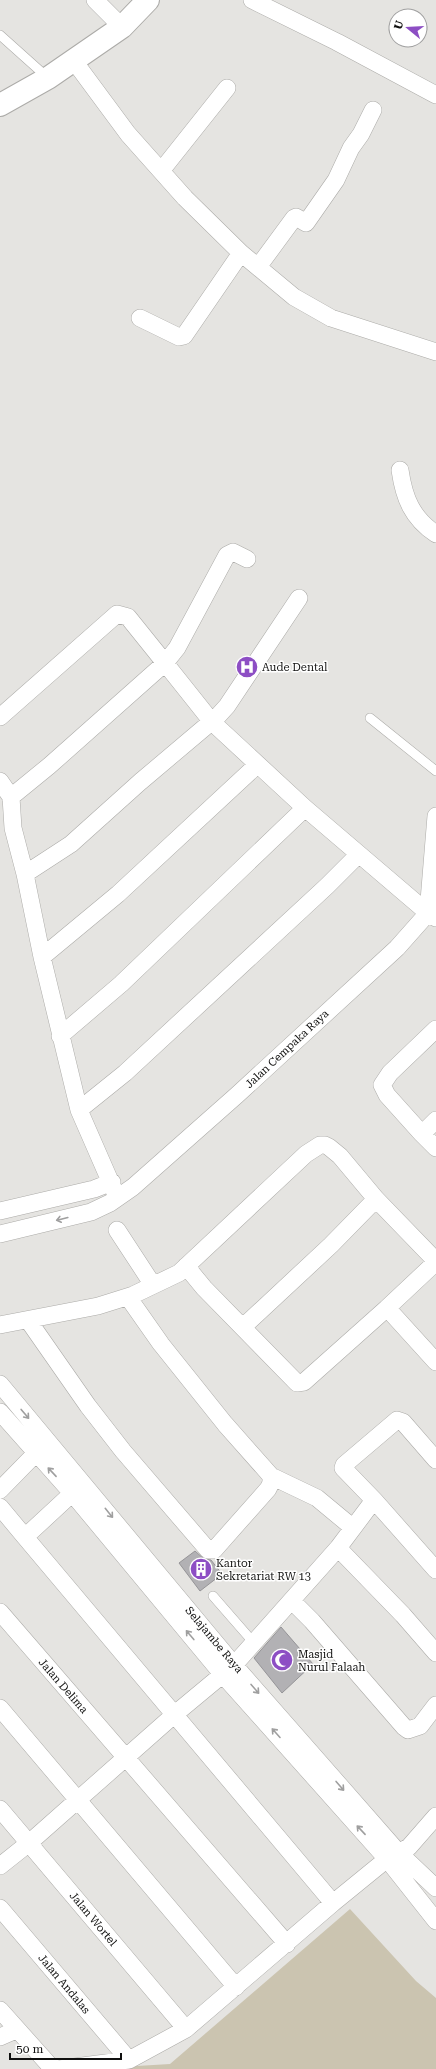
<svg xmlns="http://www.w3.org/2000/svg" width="436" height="2069" font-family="'Roboto Serif',serif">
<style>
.green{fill:#cbc4b0}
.building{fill:#b2b1b4;stroke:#959497}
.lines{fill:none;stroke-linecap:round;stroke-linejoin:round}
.lane-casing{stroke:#acaba8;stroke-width:10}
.street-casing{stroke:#acaba8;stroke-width:18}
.primary-casing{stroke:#acaba8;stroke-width:24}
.lane{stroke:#fff;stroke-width:9}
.street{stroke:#fff;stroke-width:17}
.primary{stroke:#fff;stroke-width:22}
.oneway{stroke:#9f9f9f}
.labels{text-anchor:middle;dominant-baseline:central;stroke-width:3;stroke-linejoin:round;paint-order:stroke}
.poi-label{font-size:11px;fill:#10100f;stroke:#fff;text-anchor:start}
.street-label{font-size:11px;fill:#10100f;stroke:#fff}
</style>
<rect width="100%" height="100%" fill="#e5e4e1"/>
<path class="green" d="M 350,1909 L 416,1981 L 436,1998 L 436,2069 L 87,2069 L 170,2064 Z"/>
<path class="building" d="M 195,1551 L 204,1559 L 211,1560 L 222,1574 L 200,1591 L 179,1563 Z
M 281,1627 L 313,1664 L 282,1693 L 254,1658 Z"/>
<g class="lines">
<g class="lane-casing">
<path id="lane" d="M 0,35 L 48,78
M 370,718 L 436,771
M 213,1596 L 254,1643"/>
</g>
<g class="street-casing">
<path id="street" d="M 95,0 L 122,27
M 252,0 L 337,42 L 436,95
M 74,61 L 128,134 L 185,198 L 241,253 L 294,297 L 331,318 L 436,352
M 161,171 L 227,88
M 258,267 L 294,218 L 296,217 L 306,223 L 336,180 L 351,148 L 361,134 L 373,110
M 140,318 L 179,337 L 184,336 L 241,253
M 400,470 C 404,498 412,518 436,534
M 0,717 L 117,614 L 128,617 L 165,663 L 177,648 L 227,555 L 233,552 L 247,559
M 0,781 L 11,797
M 25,874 L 71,844 L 140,782 L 217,717 L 227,706 L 299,598
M 42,957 L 118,894 L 257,765
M 436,1029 L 390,1073 L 382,1085 L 387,1095 L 422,1134 L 436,1120
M 60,1036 L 121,984 L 305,808
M 79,1110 L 125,1073 L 327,886 L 359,854
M 422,1134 L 436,1148
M 117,1197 L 79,1110 L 42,957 L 25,874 L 13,828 L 11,797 L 49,766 L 165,663 L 212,722 L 305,808 L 428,913 L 436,918
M 0,1211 L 94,1189 L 112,1182
M 117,1230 L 153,1285
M 0,1234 L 91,1212 L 110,1203 L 133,1187 L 237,1095 L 397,948 L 428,913 L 436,816
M 186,1266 L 204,1288 L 297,1383 L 304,1382 L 387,1308 L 436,1362
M 387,1308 L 436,1262
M 28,1320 L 88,1406 L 123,1451 L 208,1550 L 214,1550 L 268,1489 L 271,1483 L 271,1476 L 225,1424 L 161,1344 L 128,1297
M 0,1325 L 98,1306 L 133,1295 L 179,1273 L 306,1154 L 320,1145 L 325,1145 L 329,1147 L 340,1156 L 376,1199 L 436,1261
M 243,1327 L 331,1245 L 376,1199
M 0,1384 L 234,1665 L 398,1852 L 436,1888
M 0,1412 L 72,1493 L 223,1675 L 387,1859 L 436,1921
M 436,1460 L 403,1422 L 397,1420 L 344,1465 L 343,1468 L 374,1500 L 436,1570
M 271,1476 L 317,1498 L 352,1527
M 0,1490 L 43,1446
M 0,1507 L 25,1537 L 79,1487
M 25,1537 L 333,1903
M 338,1548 L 403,1615 L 436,1653
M 292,1601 L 312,1621 L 404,1727 L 408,1730 L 420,1726 L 436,1705
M 0,1612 L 287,1944
M 0,1708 L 236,1987
M 0,1809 L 186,2029
M 0,1866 L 29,1843 L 175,1714 L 234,1665 L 338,1548 L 374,1500
M 0,1908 L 129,2060
M 0,2010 L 51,2067 L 58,2069
M 0,2037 L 16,2030
M 59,2069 L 129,2060 L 186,2029 L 333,1903 L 387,1859 L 409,1847 L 436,1816"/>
</g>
<g class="primary-casing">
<path id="primary" d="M 0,105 L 48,78 L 122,27 L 148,0"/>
</g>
<use href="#lane" class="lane"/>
<use href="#street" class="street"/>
<use href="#primary" class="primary"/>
</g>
<defs><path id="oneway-shaft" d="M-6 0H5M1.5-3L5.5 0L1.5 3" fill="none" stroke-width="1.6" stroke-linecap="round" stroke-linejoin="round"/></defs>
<g class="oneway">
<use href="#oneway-shaft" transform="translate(62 1219) rotate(166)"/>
<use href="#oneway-shaft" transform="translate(25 1414) rotate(50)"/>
<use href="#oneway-shaft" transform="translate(52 1472) rotate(-133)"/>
<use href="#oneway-shaft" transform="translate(109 1513) rotate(51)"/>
<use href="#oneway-shaft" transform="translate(190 1635) rotate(-130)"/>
<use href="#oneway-shaft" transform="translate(255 1689) rotate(49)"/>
<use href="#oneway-shaft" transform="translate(276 1733) rotate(-132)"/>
<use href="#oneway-shaft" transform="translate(340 1786) rotate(49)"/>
<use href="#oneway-shaft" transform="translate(361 1830) rotate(-133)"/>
</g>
<defs>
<g id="hospital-disc" transform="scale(1.15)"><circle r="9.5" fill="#8d4ec4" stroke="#fff"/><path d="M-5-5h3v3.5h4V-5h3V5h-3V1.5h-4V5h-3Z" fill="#fff"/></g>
<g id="building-disc" transform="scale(1.15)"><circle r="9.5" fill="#8d4ec4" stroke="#fff"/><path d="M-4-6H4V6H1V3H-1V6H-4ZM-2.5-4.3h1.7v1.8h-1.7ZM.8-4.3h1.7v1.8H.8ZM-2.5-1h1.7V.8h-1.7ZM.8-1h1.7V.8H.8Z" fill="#fff"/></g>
<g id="mosque-disc" transform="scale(1.15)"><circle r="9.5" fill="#8d4ec4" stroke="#fff"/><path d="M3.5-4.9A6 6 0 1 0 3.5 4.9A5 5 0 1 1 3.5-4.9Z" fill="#fff"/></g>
</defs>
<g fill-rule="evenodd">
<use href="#hospital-disc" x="247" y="667"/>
<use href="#building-disc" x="201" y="1569"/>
<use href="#mosque-disc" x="282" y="1660"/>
</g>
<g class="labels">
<g class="poi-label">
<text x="262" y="667">Aude Dental</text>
<text x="216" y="1563">Kantor<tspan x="216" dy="13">Sekretariat RW 13</tspan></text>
<text x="298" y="1654">Masjid<tspan x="298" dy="13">Nurul Falaah</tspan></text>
</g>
<g class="street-label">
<text transform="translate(287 1049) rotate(-43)">Jalan Cempaka Raya</text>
<text transform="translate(214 1640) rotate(50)">Selajambe Raya</text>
<text transform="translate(63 1686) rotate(49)">Jalan Delima</text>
<text transform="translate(93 1919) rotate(50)">Jalan Wortel</text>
<text transform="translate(64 1984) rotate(50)">Jalan Andalas</text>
</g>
</g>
<g transform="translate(408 28) rotate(288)"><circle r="19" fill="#ffffff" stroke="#9f9f9f"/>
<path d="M0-3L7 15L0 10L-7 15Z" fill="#8d4ec4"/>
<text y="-6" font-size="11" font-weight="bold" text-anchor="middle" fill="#10100f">U</text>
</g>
<path d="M10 2053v6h111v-6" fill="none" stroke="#10100f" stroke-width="2"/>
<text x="16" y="2053" font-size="12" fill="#10100f" stroke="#ffffff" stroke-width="3" paint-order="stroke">50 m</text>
</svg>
